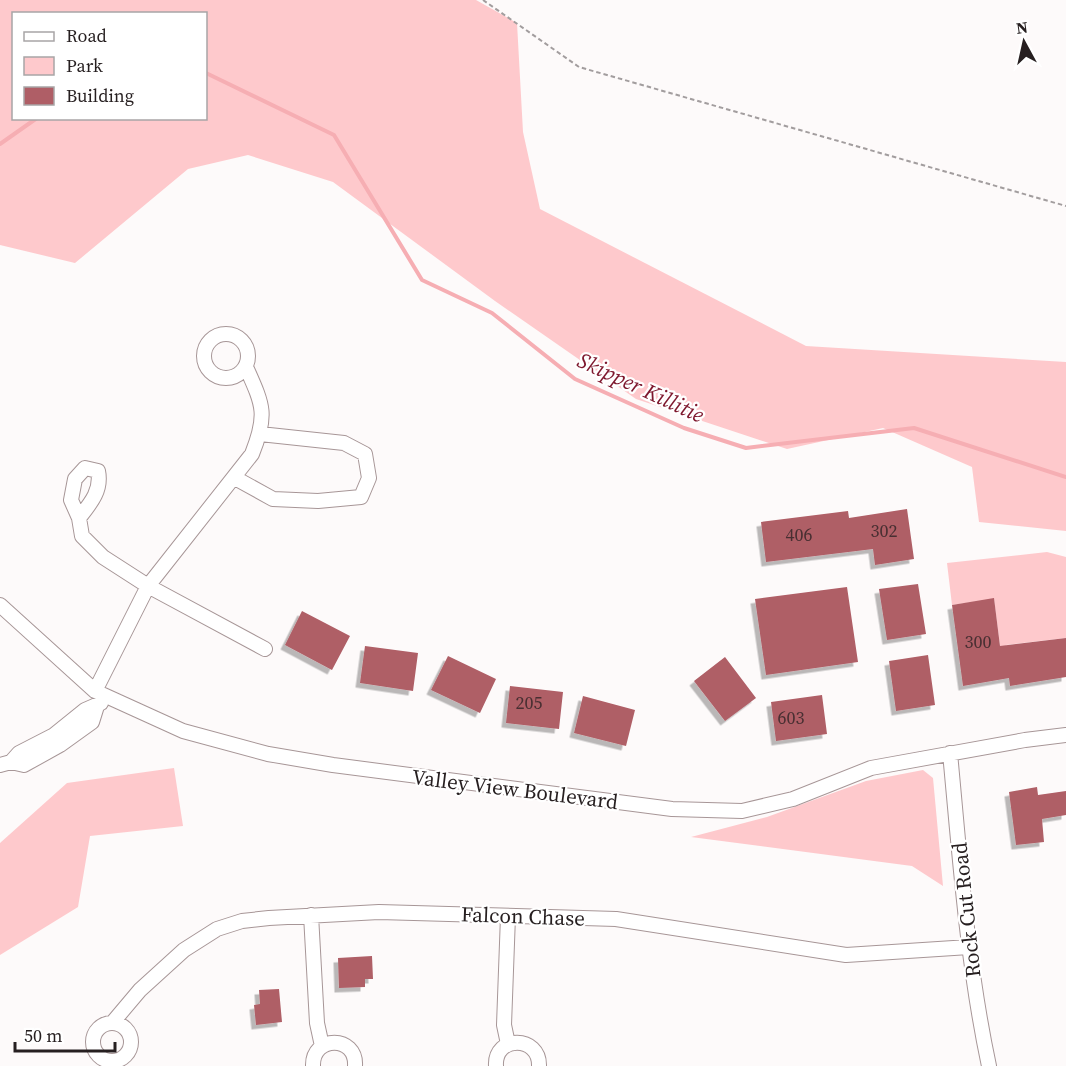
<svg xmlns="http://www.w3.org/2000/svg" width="1066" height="1066" font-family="'Source Serif 4',serif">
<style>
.green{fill:#fec9cc;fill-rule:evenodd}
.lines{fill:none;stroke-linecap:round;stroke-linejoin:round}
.stream{stroke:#f6aeb3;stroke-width:4}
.building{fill:#af5e66;filter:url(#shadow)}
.minor-casing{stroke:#a79697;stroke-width:16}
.path{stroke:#a29d9e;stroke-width:2;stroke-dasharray:4.5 3;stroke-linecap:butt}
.minor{stroke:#fff;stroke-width:14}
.labels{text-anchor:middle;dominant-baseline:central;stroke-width:4.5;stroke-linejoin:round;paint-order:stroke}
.number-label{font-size:18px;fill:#482f32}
.street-label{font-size:21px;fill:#261f20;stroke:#fff}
.water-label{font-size:22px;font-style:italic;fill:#7e182e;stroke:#fff}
</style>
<defs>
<filter id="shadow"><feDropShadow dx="-4.5" dy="4.5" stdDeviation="0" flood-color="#0004"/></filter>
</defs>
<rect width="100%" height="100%" fill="#fdfafa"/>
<path class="green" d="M 0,0 L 476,0 L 517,23 L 523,132 L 540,209 L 806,346 L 1066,362 L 1066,531 L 979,522 L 972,467 L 883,428 L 787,449 L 636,399 L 495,301 L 333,182 L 248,155 L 188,169 L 75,263 L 0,245 ZM 14,14 L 206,14 L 206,118 L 14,118 Z
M 1047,552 L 1066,557 L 1066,638 L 1006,645 L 1002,661 L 994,599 L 952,605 L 947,563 Z
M 174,768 L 183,826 L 90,836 L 78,907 L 0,955 L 0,843 L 67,783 Z
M 923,770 L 933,778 L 943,886 L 912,866 L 691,837 L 767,817 L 866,781 Z"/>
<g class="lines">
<path class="stream" d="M 206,73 L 334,135 L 422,280 L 492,313 L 575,379 L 684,428 L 746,448 L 914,428 L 1066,477
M 0,144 L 37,118"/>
</g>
<path class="building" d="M 907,509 L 914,559 L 875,565 L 873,549 L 766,562 L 761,522 L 848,511 L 849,518 Z
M 918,584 L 926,634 L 887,640 L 879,589 Z
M 847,587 L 858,662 L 766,675 L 755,599 Z
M 994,598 L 1000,646 L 1066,638 L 1066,677 L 1010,686 L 1009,678 L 963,686 L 952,605 Z
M 302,611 L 350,636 L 332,670 L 285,645 Z
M 365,646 L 418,653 L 413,691 L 360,683 Z
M 928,655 L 935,705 L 896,711 L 889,661 Z
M 448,656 L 496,679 L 480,713 L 431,690 Z
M 725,657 L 756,698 L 725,721 L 694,681 Z
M 510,686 L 563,692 L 559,729 L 506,723 Z
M 822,695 L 827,734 L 776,741 L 771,702 Z
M 583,696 L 635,710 L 626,746 L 574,733 Z
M 1037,787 L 1038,795 L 1066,791 L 1066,815 L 1042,819 L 1044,842 L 1016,845 L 1009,792 Z
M 372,956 L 373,979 L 365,979 L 365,987 L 339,988 L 338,958 Z
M 279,989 L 282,1022 L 256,1025 L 254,1005 L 260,1004 L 259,990 Z"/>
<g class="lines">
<g class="minor-casing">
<path id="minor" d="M204 356a22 22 0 1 1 44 0a22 22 0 1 1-44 0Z
M 235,478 L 273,499 L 318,501 L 361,497 L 369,478 L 365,454 L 344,443 L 260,434
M 79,518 C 91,503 102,490 98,471 L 85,468 L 75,479 L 71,500 L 79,518 L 82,536 L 103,557 L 148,586 L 265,649
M 0,605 L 95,691 L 183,731 L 268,754 L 333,765 L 672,809 L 742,811 L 793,799 L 871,768 L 1025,740 L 1066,735
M 95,691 L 148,586 L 252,454 C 268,414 263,405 246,367
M 950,753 C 960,858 967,963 989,1066
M 11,762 L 19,753 L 54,735 L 85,710 L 101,703
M 0,765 L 11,762 L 24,765 L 60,745 L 92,722 L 97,706
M 311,915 L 317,1023 L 322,1046
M 508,916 L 504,1025 L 508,1044
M 113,1022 L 140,990 L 184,950 L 217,929 L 242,921 L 269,918 L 379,912 L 616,919 L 846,955 L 969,947
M93 1042a19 19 0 1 1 38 0a19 19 0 1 1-38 0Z
M 313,1066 C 312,1035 357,1035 355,1066
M 496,1066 C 494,1035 540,1035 539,1066"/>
</g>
<path class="path" d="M 483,0 L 579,67 L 1066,206"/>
<use href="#minor" class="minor"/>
</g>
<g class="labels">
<g class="number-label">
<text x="884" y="530">302</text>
<text x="799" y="534">406</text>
<text x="978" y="641">300</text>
<text x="529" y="702">205</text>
<text x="791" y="717">603</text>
</g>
<g class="street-label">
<text transform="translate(515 789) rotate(7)">Valley View Boulevard</text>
<text transform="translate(966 910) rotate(-96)">Rock Cut Road</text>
<text transform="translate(523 916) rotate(2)">Falcon Chase</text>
</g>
<g class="water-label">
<text transform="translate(641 387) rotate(25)">Skipper Killitie</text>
</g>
</g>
<rect x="12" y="12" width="195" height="108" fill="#ffffff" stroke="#a8a5a6" stroke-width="1.5"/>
<rect x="24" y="32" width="30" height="9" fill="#ffffff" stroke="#a8a5a6" stroke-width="1.5"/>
<text x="66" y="42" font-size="18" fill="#261f20">Road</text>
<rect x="24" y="57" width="30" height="18" fill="#fec9cc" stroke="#a8a5a6" stroke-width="1.5"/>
<text x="66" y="72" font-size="18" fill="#261f20">Park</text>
<rect x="24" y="87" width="30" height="18" fill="#af5e66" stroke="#a8a5a6" stroke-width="1.5"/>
<text x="66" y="102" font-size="18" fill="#261f20">Building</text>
<g transform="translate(1024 42) rotate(352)" stroke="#ffffff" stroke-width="4.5" paint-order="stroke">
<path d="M0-4.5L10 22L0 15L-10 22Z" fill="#261f20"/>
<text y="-9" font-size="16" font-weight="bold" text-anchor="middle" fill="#261f20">N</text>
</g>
<path d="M15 1042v9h100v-9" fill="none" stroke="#261f20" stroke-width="3"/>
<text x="24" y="1042" font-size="18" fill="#261f20" stroke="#ffffff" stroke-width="4.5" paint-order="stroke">50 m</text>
</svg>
